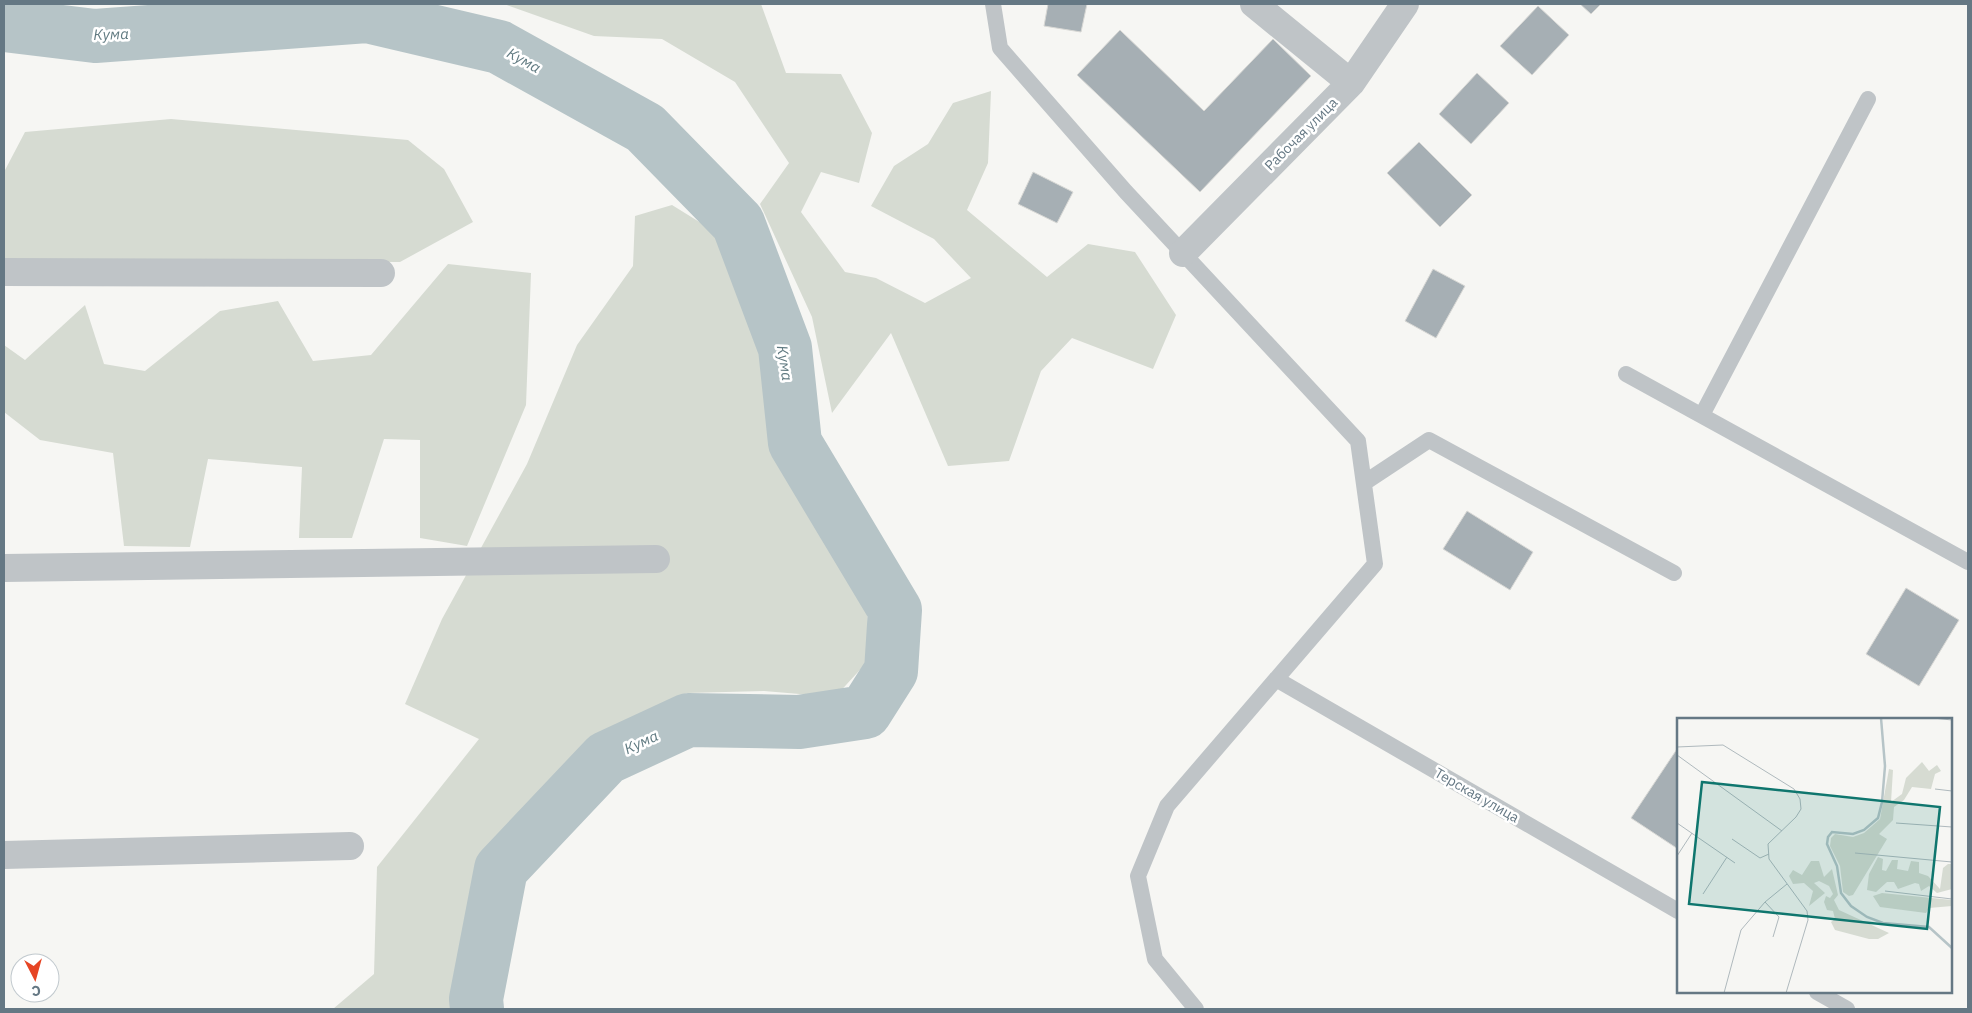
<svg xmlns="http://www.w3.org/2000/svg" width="1972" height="1013" font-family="'IBM Plex Sans',sans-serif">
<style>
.green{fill:#d6dbd2}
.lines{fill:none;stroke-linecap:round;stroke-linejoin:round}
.river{stroke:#b6c4c7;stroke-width:54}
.building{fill:#a6afb4;stroke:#d8d8d5}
.service{stroke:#bfc4c7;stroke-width:16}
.minor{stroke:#bfc4c7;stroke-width:28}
.labels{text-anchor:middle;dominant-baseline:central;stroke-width:5;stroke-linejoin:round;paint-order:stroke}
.street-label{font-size:14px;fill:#657884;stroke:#fff}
.water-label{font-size:15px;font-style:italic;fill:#607a81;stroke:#fff}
.inset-river{fill:none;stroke:#b6c4c7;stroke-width:2.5}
.inset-road{fill:none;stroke:#afb9bd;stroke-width:1}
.view{fill:#0f766e;fill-opacity:0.15;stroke:#0f766e;stroke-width:2.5}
.inset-edge{fill:none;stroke:#657884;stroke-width:2.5}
</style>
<rect width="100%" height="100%" fill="#f6f6f3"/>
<path class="green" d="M 504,4 L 761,4 L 786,73 L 841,74 L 872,133 L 859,183 L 821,172 L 801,212 L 845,272 L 876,278 L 925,303 L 971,278 L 934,239 L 871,206 L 894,166 L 928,144 L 953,103 L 991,91 L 988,163 L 967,210 L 1047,277 L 1088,244 L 1135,252 L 1176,315 L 1153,369 L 1072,338 L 1041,371 L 1009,461 L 948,466 L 891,333 L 832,413 L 812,317 L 760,204 L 789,163 L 735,82 L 662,39 L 594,36 Z
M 171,119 L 408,140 L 444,169 L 473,222 L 400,262 L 4,260 L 4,172 L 25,132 Z
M 672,205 L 722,236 L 767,368 L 770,442 L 867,597 L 869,660 L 835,697 L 764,691 L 687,693 L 603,734 L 484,862 L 456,1009 L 333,1009 L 374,974 L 377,867 L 479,739 L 405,704 L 442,619 L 527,464 L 577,345 L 633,266 L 635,216 Z
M 448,264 L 531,273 L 526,405 L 467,546 L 420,538 L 420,440 L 384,439 L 352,538 L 299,538 L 302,467 L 208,459 L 190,547 L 124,546 L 113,453 L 40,440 L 4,412 L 4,345 L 25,360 L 85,305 L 104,364 L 145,371 L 220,311 L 278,301 L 313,361 L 371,355 Z"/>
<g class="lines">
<path class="river" d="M 4,25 L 95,36 L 367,16 L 499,47 L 645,128 L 738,223 L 785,348 L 795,443 L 895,610 L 891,671 L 865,712 L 799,722 L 688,720 L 606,758 L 501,869 L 476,999 L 477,1009"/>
</g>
<path class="building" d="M 1048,4 L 1087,4 L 1081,32 L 1044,26 Z
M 1580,4 L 1601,4 L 1591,14 Z
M 1538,6 L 1569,35 L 1532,75 L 1500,46 Z
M 1120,30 L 1204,111 L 1273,39 L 1311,76 L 1200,192 L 1077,75 Z
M 1477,73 L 1509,103 L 1471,144 L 1439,114 Z
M 1419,142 L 1472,195 L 1440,227 L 1387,173 Z
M 1033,172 L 1073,192 L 1057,223 L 1018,204 Z
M 1433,269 L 1465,286 L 1436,338 L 1405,321 Z
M 1467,511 L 1533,552 L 1510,590 L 1443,549 Z
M 1906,588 L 1959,620 L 1919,686 L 1866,654 Z
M 1677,749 L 1678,750 L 1678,849 L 1631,818 Z"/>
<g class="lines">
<path class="service" d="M 993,4 L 1000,48 L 1126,192 L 1358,441 L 1375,564 L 1167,806 L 1138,876 L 1155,959 L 1196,1009
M 1626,374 L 1968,562
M 1702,415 L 1868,99
M 1364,483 L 1429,440 L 1674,573
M 1276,679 L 1678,911
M 1817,992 L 1847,1009"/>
<path class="minor" d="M 1254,4 L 1351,83
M 1183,253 L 1351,83 L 1405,4
M 4,272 L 381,273
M 4,568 L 656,559
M 4,855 L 350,846"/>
</g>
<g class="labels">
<g class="street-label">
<text transform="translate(1301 134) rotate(-45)">Рабочая улица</text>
<text transform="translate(1477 795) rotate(30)">Терская улица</text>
</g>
<g class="water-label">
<text transform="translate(111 34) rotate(-2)">Кума</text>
<text transform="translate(524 60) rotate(29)">Кума</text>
<text transform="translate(785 363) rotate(81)">Кума</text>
<text transform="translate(641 742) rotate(-25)">Кума</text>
</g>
</g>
<g transform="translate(1677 718)">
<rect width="275" height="275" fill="#f6f6f3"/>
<path d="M 245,44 L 252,53 L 260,47 L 264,53 L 258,56 L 254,71 L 235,69 L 227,82 L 217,89 L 216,102 L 202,116 L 210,121 L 176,177 L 172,178 L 166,174 L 163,148 L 153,128 L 154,120 L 158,116 L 176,119 L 187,115 L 203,101 L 212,51 L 216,52 L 214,84 L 225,76 L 229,60 ZM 201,139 L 206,141 L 205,152 L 209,153 L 215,142 L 221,142 L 220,151 L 231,153 L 234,143 L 242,144 L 242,155 L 251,158 L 263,171 L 266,150 L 271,146 L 275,146 L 275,171 L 260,175 L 252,168 L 244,173 L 242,166 L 238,165 L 221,171 L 217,164 L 210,164 L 199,174 L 190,172 L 192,156 ZM 134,143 L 142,143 L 147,159 L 155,151 L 161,177 L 157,182 L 162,192 L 212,215 L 201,221 L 192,221 L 158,212 L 154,204 L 158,201 L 156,193 L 150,192 L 147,184 L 149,178 L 153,180 L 156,176 L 152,168 L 142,163 L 137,165 L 148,175 L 132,188 L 136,173 L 127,165 L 116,166 L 112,158 L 116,152 L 125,157 ZM 205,175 L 275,182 L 275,188 L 252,190 L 249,195 L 203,189 L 196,178 Z" fill="#d6dbd2"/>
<path class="inset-river" d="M 204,0 L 208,48 L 205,84 L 201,100 L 187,112 L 176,116 L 155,114 L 151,119 L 150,126 L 160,148 L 164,175 L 174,188 L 190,199 L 206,205 L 252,209 L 275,230"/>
<path class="inset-road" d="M 256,0 L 275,2M 0,29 L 46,27 L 117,71 L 123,81 L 124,91 L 119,99 L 91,126 L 92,141 L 130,193 L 131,202 L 109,275M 0,37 L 105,113M 258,71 L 275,73M 0,105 L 58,145M 219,105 L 275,109M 55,121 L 83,140 L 92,136M 178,135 L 275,144M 0,138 L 15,115M 208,173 L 275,181M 26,176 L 50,139M 88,184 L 102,199 L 96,219M 47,275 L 64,212 L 88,184 L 110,166"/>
<path class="view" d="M 25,64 L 263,89 L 250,211 L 12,186 Z"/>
<rect width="275" height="275" class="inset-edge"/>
</g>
<rect width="1972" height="1013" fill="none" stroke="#657884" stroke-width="10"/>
<g transform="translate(35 978) rotate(174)"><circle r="24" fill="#ffffff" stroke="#c1c9ce"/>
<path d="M0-4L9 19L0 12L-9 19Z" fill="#e64524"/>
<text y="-8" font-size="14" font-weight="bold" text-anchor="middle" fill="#657884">С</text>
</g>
</svg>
